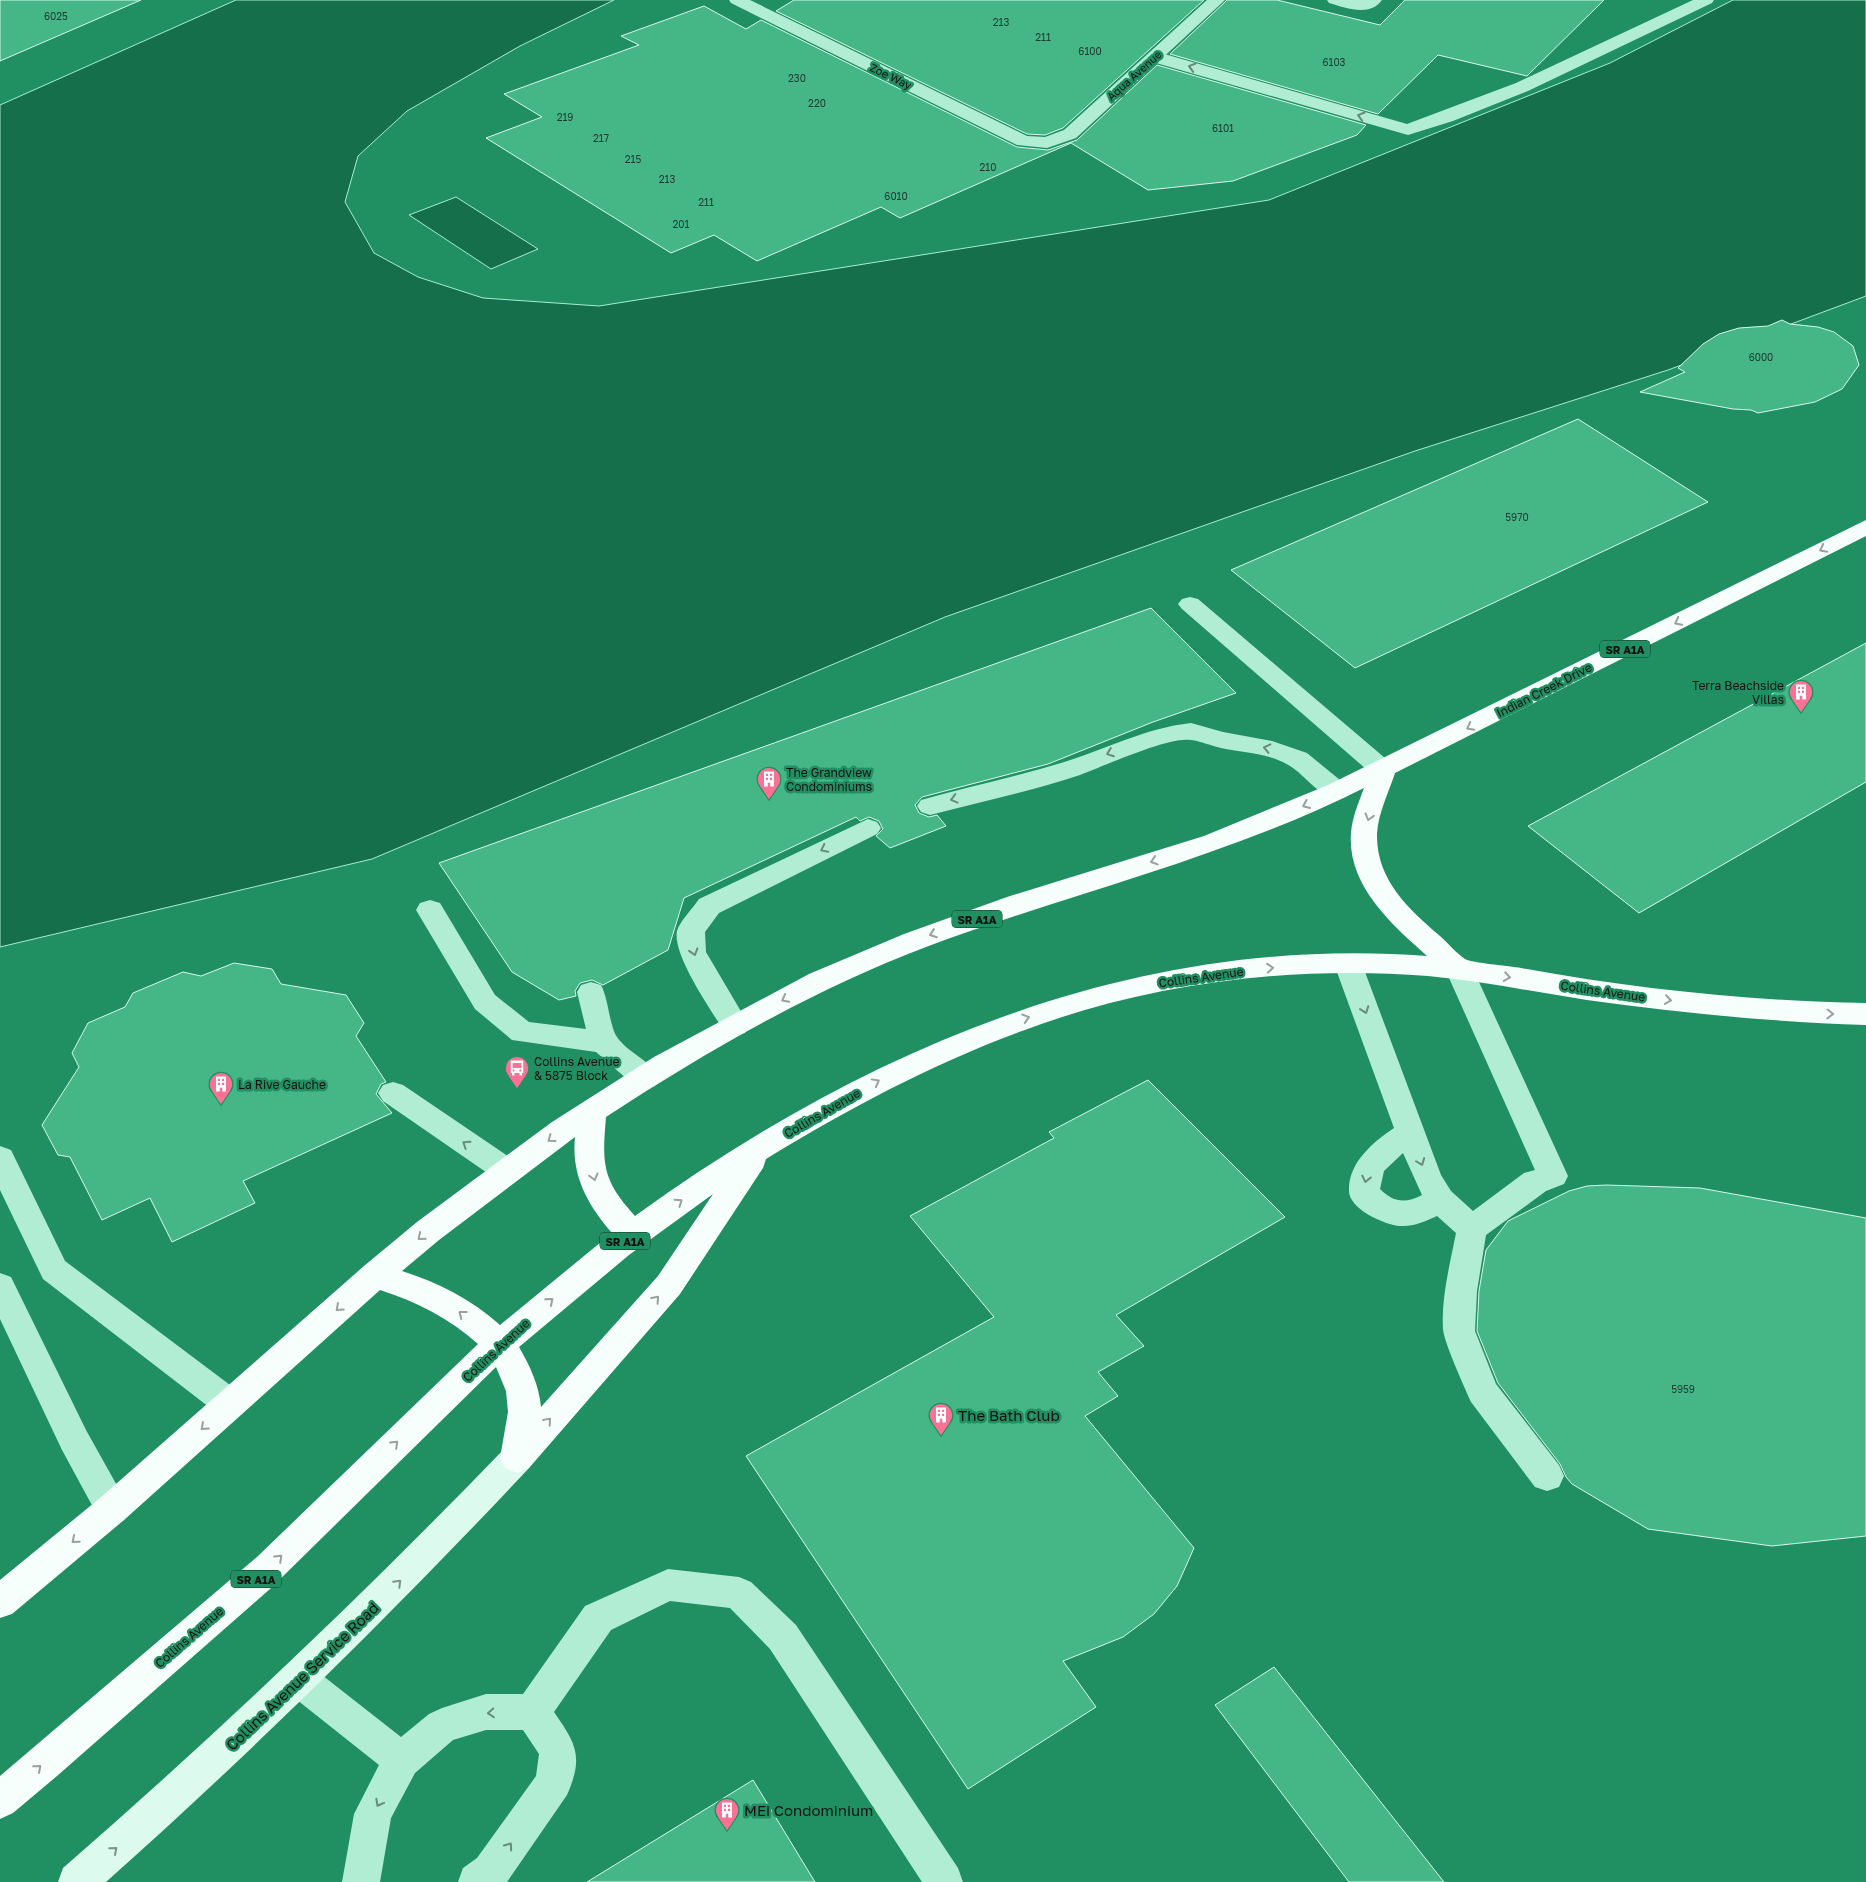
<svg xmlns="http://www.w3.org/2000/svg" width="1866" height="1882" font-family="'Golos Text',sans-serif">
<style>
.water{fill:#166f4b;stroke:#a4eece}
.building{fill:#45b686;stroke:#d6f9ea}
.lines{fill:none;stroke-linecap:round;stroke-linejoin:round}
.lane{fill:#b1edd3;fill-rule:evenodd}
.street{fill:#b1edd3;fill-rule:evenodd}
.secondary{fill:#ddfaee;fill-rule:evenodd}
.primary{fill:#f7fffc;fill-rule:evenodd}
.oneway{stroke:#698a7c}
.oneway2{stroke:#9ba09e}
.oneway3{stroke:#81918b}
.labels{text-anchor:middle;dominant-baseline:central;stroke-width:5;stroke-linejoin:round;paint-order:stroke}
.number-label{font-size:10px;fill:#1e3a2e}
.far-street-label{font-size:11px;fill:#111;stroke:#209062}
.shield{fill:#209062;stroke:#163729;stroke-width:1}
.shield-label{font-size:11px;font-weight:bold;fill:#111}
.poi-label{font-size:12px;fill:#111;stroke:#209062;text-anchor:start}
.street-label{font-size:12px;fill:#111;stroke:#209062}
.near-poi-label{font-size:15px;fill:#111;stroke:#209062;text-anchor:start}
.near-street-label{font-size:15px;fill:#111;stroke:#209062}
</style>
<rect width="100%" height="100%" fill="#209062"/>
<path class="water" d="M 236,0 L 614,0 L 520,46 L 407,111 L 358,156 L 345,202 L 374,253 L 418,277 L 483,298 L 599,306 L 1269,200 L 1610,63 L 1733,0 L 1866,0 L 1866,296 L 1668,370 L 1415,451 L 945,617 L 372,859 L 0,947 L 0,105 Z
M 456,197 L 538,249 L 491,269 L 409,215 Z"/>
<path class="building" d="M 0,0 L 141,0 L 0,61 Z
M 794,0 L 1204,0 L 1063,128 L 1045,135 L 1027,134 L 776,11 Z
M 1227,0 L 1277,0 L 1380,25 L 1405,0 L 1604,0 L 1527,76 L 1438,55 L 1378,114 L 1170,54 Z
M 704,6 L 746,29 L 761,20 L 1017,147 L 1048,150 L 1077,140 L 1157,65 L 1366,125 L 1357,135 L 1233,181 L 1148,190 L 1071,143 L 900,218 L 881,207 L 757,261 L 714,235 L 671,253 L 486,138 L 542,117 L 504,94 L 639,45 L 621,36 Z
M 1782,320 L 1790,324 L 1818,327 L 1834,332 L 1853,346 L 1859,365 L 1842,389 L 1815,402 L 1758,413 L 1751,410 L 1733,409 L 1640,392 L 1685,372 L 1678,368 L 1703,344 L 1719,334 L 1739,328 L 1768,326 Z
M 1578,419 L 1708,502 L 1355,668 L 1231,570 Z
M 1151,608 L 1236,693 L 1153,722 L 1048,764 L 922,797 L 915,805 L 919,813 L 929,817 L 937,815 L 946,826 L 890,848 L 876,836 L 883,829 L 879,821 L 869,817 L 860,821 L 856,817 L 684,898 L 668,950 L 603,985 L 592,980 L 580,983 L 575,991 L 576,996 L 559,1000 L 512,972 L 439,863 Z
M 1866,643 L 1866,782 L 1639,913 L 1528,826 Z
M 234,963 L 272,969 L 281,984 L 346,995 L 364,1023 L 356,1036 L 386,1082 L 381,1084 L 376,1094 L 392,1113 L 243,1181 L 255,1203 L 172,1242 L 150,1198 L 102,1220 L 70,1157 L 58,1155 L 42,1125 L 79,1067 L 72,1053 L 88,1023 L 125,1007 L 133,993 L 183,972 L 201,976 Z
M 1148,1080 L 1285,1217 L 1116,1315 L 1144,1346 L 1098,1372 L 1118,1396 L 1085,1416 L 1194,1548 L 1177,1586 L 1154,1614 L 1123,1637 L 1063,1661 L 1096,1707 L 968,1789 L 746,1456 L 994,1317 L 910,1216 L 1054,1138 L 1049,1132 Z
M 1606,1185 L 1700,1188 L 1866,1218 L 1866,1536 L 1772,1546 L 1648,1529 L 1572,1484 L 1566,1477 L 1560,1464 L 1498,1383 L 1477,1331 L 1479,1291 L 1486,1250 L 1508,1221 L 1569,1191 L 1587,1186 Z
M 1274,1667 L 1444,1882 L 1349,1882 L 1215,1705 Z
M 753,1780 L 815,1882 L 587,1882 Z"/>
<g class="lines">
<path class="lane" d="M 1327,0 L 1382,0 C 1370,17 1346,8 1329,3 Z
M 1693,0 L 1714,0 L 1712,3 L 1528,91 L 1453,121 L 1408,135 L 1149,61 L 1146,57 L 1149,53 L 1161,53 L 1407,124 L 1516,83 Z
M 1190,597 L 1198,599 L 1392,764 L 1396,770 L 1392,776 L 1383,778 L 1374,776 L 1182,609 L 1178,604 L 1182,599 Z
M 1191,723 L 1223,732 L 1272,741 L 1307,753 L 1346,785 L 1350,791 L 1346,797 C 1323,804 1308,777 1290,766 C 1270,753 1243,753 1221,748 C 1211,746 1201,741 1191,740 C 1169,736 1104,766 1080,775 C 1032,791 980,802 930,815 L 921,812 L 917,806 L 921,800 C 967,787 1014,777 1061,763 C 1104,750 1145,728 1191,723 Z
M 868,819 L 877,822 L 881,828 L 877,834 L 719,913 L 705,932 L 706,952 L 749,1025 L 745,1033 L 735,1036 L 725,1033 C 712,1011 672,955 677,931 C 680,921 693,908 699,899 Z
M 430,900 L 440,903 L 495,995 L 529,1022 L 586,1029 L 577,992 L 581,985 L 591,982 L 601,985 C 609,1000 609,1025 617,1037 C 628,1053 650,1060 660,1078 L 655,1086 L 645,1089 L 635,1086 L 596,1052 L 512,1040 L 475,1009 L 416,910 L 420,903 Z
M 1348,954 L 1358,957 L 1362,964 L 1441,1175 L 1451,1191 L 1473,1211 L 1524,1173 L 1535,1170 L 1445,969 L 1449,962 L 1459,959 L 1469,962 L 1473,969 L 1568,1176 L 1564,1184 L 1546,1191 L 1486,1235 L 1477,1291 L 1475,1331 L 1496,1384 L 1559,1465 L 1564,1476 L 1559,1487 L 1547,1491 L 1535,1487 L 1471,1402 C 1465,1388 1444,1343 1443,1329 C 1441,1298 1450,1264 1456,1233 L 1437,1216 C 1426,1221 1413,1227 1400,1226 C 1385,1225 1349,1209 1349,1191 C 1348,1163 1373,1142 1394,1128 L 1334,964 L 1338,957 ZM 1403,1153 L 1422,1195 C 1405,1204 1393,1202 1380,1189 L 1384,1171 Z
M 393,1082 L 403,1085 L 518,1163 L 522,1171 L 518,1179 L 507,1183 L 496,1179 L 383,1101 L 378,1093 L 383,1085 Z
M 0,1146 L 11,1150 L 65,1261 L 242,1394 L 246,1404 L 242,1414 L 230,1418 L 218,1414 L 43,1279 L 0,1190 Z
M 0,1273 L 11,1277 L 86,1430 L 124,1498 L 129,1509 L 124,1520 L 112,1524 L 100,1520 L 62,1450 L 0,1319 Z
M 668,1569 L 739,1577 L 751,1582 L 796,1625 L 958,1868 L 963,1882 L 922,1882 L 770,1649 L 730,1608 L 670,1601 L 611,1630 L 554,1712 C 576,1744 584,1756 567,1795 L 507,1882 L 458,1882 L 463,1868 L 477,1858 L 536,1776 L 539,1754 L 523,1730 L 486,1730 L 453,1740 L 415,1773 L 391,1818 L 380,1882 L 342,1882 L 354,1814 L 379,1765 L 287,1692 L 282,1680 L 287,1668 L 300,1663 L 313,1668 L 401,1737 L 429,1714 L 442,1708 L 486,1694 L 523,1694 L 585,1606 Z"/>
<path class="street" d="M 729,0 L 750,0 L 1027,136 L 1045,137 L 1064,130 L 1207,0 L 1225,0 L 1076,138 L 1047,148 L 1017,145 L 731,3 Z"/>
<path class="secondary" d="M 517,1443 L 529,1448 L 534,1458 L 529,1468 C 394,1612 253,1751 106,1882 L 58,1882 L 63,1868 C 217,1734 364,1594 505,1448 Z"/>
<path class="primary" d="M 1866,520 L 1866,536 L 1395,773 C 1389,792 1378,813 1377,834 C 1376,879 1408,909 1440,936 C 1448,943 1456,953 1465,959 C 1472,963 1510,966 1521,968 C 1635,989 1750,1001 1866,1003 L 1866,1025 C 1772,1022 1679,1013 1587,1000 C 1534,992 1482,981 1428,976 C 1293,965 1149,983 1022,1031 C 932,1064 848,1109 766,1159 L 763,1168 L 680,1294 L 529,1468 L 517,1473 L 505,1468 L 500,1458 L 508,1412 L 506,1391 L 496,1367 L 270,1589 L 57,1776 L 13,1813 L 0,1819 L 0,1776 L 258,1556 L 478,1344 C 449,1318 417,1302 380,1290 L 124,1520 L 12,1614 L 0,1618 L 0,1580 L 100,1498 L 364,1266 L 417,1222 L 552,1122 L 654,1057 L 809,974 L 904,934 L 1007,897 L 1204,836 L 1328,785 ZM 1364,788 C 1359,802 1352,817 1351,833 C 1347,885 1391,924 1427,956 C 1135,934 867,1048 635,1216 C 602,1180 602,1164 606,1117 C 707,1051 813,990 926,947 C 1071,893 1225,858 1364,788 ZM 575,1137 C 571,1176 588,1205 612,1233 L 500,1325 C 471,1299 439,1283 402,1271 L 439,1240 ZM 713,1194 L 658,1276 L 541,1407 C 539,1385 530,1366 519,1347 L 629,1255 Z"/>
</g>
<defs><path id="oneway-chevron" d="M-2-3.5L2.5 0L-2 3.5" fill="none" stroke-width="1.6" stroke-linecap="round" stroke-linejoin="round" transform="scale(1.25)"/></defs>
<g class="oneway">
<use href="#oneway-chevron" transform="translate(1192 67) rotate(-164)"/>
<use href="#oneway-chevron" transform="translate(1361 116) rotate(-164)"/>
<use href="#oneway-chevron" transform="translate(1267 748) rotate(-167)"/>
<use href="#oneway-chevron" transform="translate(1110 753) rotate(159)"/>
<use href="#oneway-chevron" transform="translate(954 799) rotate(165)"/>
<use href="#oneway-chevron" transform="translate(824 849) rotate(154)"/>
<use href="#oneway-chevron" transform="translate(694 952) rotate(73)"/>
<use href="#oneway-chevron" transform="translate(1365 1010) rotate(70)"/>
<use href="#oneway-chevron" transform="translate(466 1144) rotate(-146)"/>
<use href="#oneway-chevron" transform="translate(1421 1162) rotate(69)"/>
<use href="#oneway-chevron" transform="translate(1366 1179) rotate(102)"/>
<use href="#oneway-chevron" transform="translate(491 1713) rotate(176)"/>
<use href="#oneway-chevron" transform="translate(379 1803) rotate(118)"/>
<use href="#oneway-chevron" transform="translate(509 1846) rotate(-55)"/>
</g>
<g class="oneway2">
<use href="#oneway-chevron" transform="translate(1823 549) rotate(153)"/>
<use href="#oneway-chevron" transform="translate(1678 622) rotate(153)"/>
<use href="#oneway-chevron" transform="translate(1470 727) rotate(153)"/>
<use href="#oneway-chevron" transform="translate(1306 805) rotate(156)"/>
<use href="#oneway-chevron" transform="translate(1369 817) rotate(107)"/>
<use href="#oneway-chevron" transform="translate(1154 861) rotate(162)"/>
<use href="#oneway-chevron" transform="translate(933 934) rotate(160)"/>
<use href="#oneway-chevron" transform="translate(1270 968) rotate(-5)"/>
<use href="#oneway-chevron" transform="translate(1507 977) rotate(9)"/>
<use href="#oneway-chevron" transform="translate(785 999) rotate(152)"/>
<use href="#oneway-chevron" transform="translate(1668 1000) rotate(8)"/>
<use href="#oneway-chevron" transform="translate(1830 1014) rotate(1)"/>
<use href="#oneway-chevron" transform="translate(1026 1018) rotate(-17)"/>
<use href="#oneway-chevron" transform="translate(876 1082) rotate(-29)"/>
<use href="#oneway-chevron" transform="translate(551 1139) rotate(144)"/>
<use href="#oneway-chevron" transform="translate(594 1177) rotate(75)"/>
<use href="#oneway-chevron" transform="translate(679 1202) rotate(-35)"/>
<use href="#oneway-chevron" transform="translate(421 1237) rotate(140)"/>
<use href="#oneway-chevron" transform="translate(656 1299) rotate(-48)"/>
<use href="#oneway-chevron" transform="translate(550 1301) rotate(-41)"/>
<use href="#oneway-chevron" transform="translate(339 1308) rotate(138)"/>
<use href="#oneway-chevron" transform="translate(462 1314) rotate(-143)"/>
<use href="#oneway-chevron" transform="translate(548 1421) rotate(-49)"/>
<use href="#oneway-chevron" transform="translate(204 1427) rotate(138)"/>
<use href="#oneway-chevron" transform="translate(395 1444) rotate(-44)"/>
<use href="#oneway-chevron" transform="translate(75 1540) rotate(140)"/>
<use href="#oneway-chevron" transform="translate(279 1558) rotate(-44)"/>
<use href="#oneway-chevron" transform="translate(38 1768) rotate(-41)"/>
</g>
<g class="oneway3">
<use href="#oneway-chevron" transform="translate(398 1583) rotate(-45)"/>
<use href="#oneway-chevron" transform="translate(114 1850) rotate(-41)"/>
</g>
<defs>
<g id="building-pin" transform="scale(1.25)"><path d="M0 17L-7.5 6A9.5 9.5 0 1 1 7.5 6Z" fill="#fa7196" stroke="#209062"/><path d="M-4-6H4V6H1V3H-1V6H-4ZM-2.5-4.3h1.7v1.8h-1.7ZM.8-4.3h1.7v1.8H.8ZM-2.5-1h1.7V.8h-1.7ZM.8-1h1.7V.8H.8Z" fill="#fff"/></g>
<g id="bus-pin" transform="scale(1.25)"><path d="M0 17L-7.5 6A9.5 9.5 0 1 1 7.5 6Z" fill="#fa7196" stroke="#209062"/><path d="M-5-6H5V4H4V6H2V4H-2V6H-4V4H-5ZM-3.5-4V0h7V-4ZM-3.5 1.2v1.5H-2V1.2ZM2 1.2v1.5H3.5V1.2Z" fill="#fff"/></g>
</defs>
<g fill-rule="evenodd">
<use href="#building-pin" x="1801" y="692"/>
<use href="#building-pin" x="769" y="779"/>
<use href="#bus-pin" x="517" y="1068"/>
<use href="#building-pin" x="221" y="1084"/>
<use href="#building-pin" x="941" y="1415"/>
<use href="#building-pin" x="727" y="1810"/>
</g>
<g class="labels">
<g class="number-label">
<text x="56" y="16">6025</text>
<text x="1001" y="22">213</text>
<text x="1043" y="37">211</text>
<text x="1090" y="51">6100</text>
<text x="1334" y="62">6103</text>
<text x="797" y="78">230</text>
<text x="817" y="103">220</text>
<text x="565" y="117">219</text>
<text x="1223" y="128">6101</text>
<text x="601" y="138">217</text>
<text x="633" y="159">215</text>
<text x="988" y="167">210</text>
<text x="667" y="179">213</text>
<text x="896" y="196">6010</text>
<text x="706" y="202">211</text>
<text x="681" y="224">201</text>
<text x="1761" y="357">6000</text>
<text x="1517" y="517">5970</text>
<text x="1683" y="1389">5959</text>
</g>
<g class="far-street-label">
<text transform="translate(1134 75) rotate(-42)">Aqua Avenue</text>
<text transform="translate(891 76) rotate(26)">Zoe Way</text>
</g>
<g class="shield">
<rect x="1600" y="640.5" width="50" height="17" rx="4"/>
<rect x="952" y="910.5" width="50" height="17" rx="4"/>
<rect x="600" y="1232.5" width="50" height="17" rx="4"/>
<rect x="231" y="1570.5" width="50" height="17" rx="4"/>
</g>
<g class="shield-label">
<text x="1625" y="649">SR A1A</text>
<text x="977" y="919">SR A1A</text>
<text x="625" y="1241">SR A1A</text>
<text x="256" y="1579">SR A1A</text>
</g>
<g class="poi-label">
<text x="1784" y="685" text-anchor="end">Terra Beachside<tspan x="1784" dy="14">Villas</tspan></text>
<text x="786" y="772">The Grandview<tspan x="786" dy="14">Condominiums</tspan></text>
<text x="534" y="1061">Collins Avenue<tspan x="534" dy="14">&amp; 5875 Block</tspan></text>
<text x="238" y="1084">La Rive Gauche</text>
</g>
<g class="street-label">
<text transform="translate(1544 690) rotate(-27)">Indian Creek Drive</text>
<text transform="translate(1201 977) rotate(-8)">Collins Avenue</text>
<text transform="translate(1603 991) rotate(8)">Collins Avenue</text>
<text transform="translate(822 1113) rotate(-30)">Collins Avenue</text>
<text transform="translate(496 1350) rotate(-43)">Collins Avenue</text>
<text transform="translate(189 1637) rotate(-41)">Collins Avenue</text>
</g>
<g class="near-poi-label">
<text x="958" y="1415">The Bath Club</text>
<text x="744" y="1810">MEi Condominium</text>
</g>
<g class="near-street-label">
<text transform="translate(302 1676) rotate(-44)">Collins Avenue Service Road</text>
</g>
</g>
</svg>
